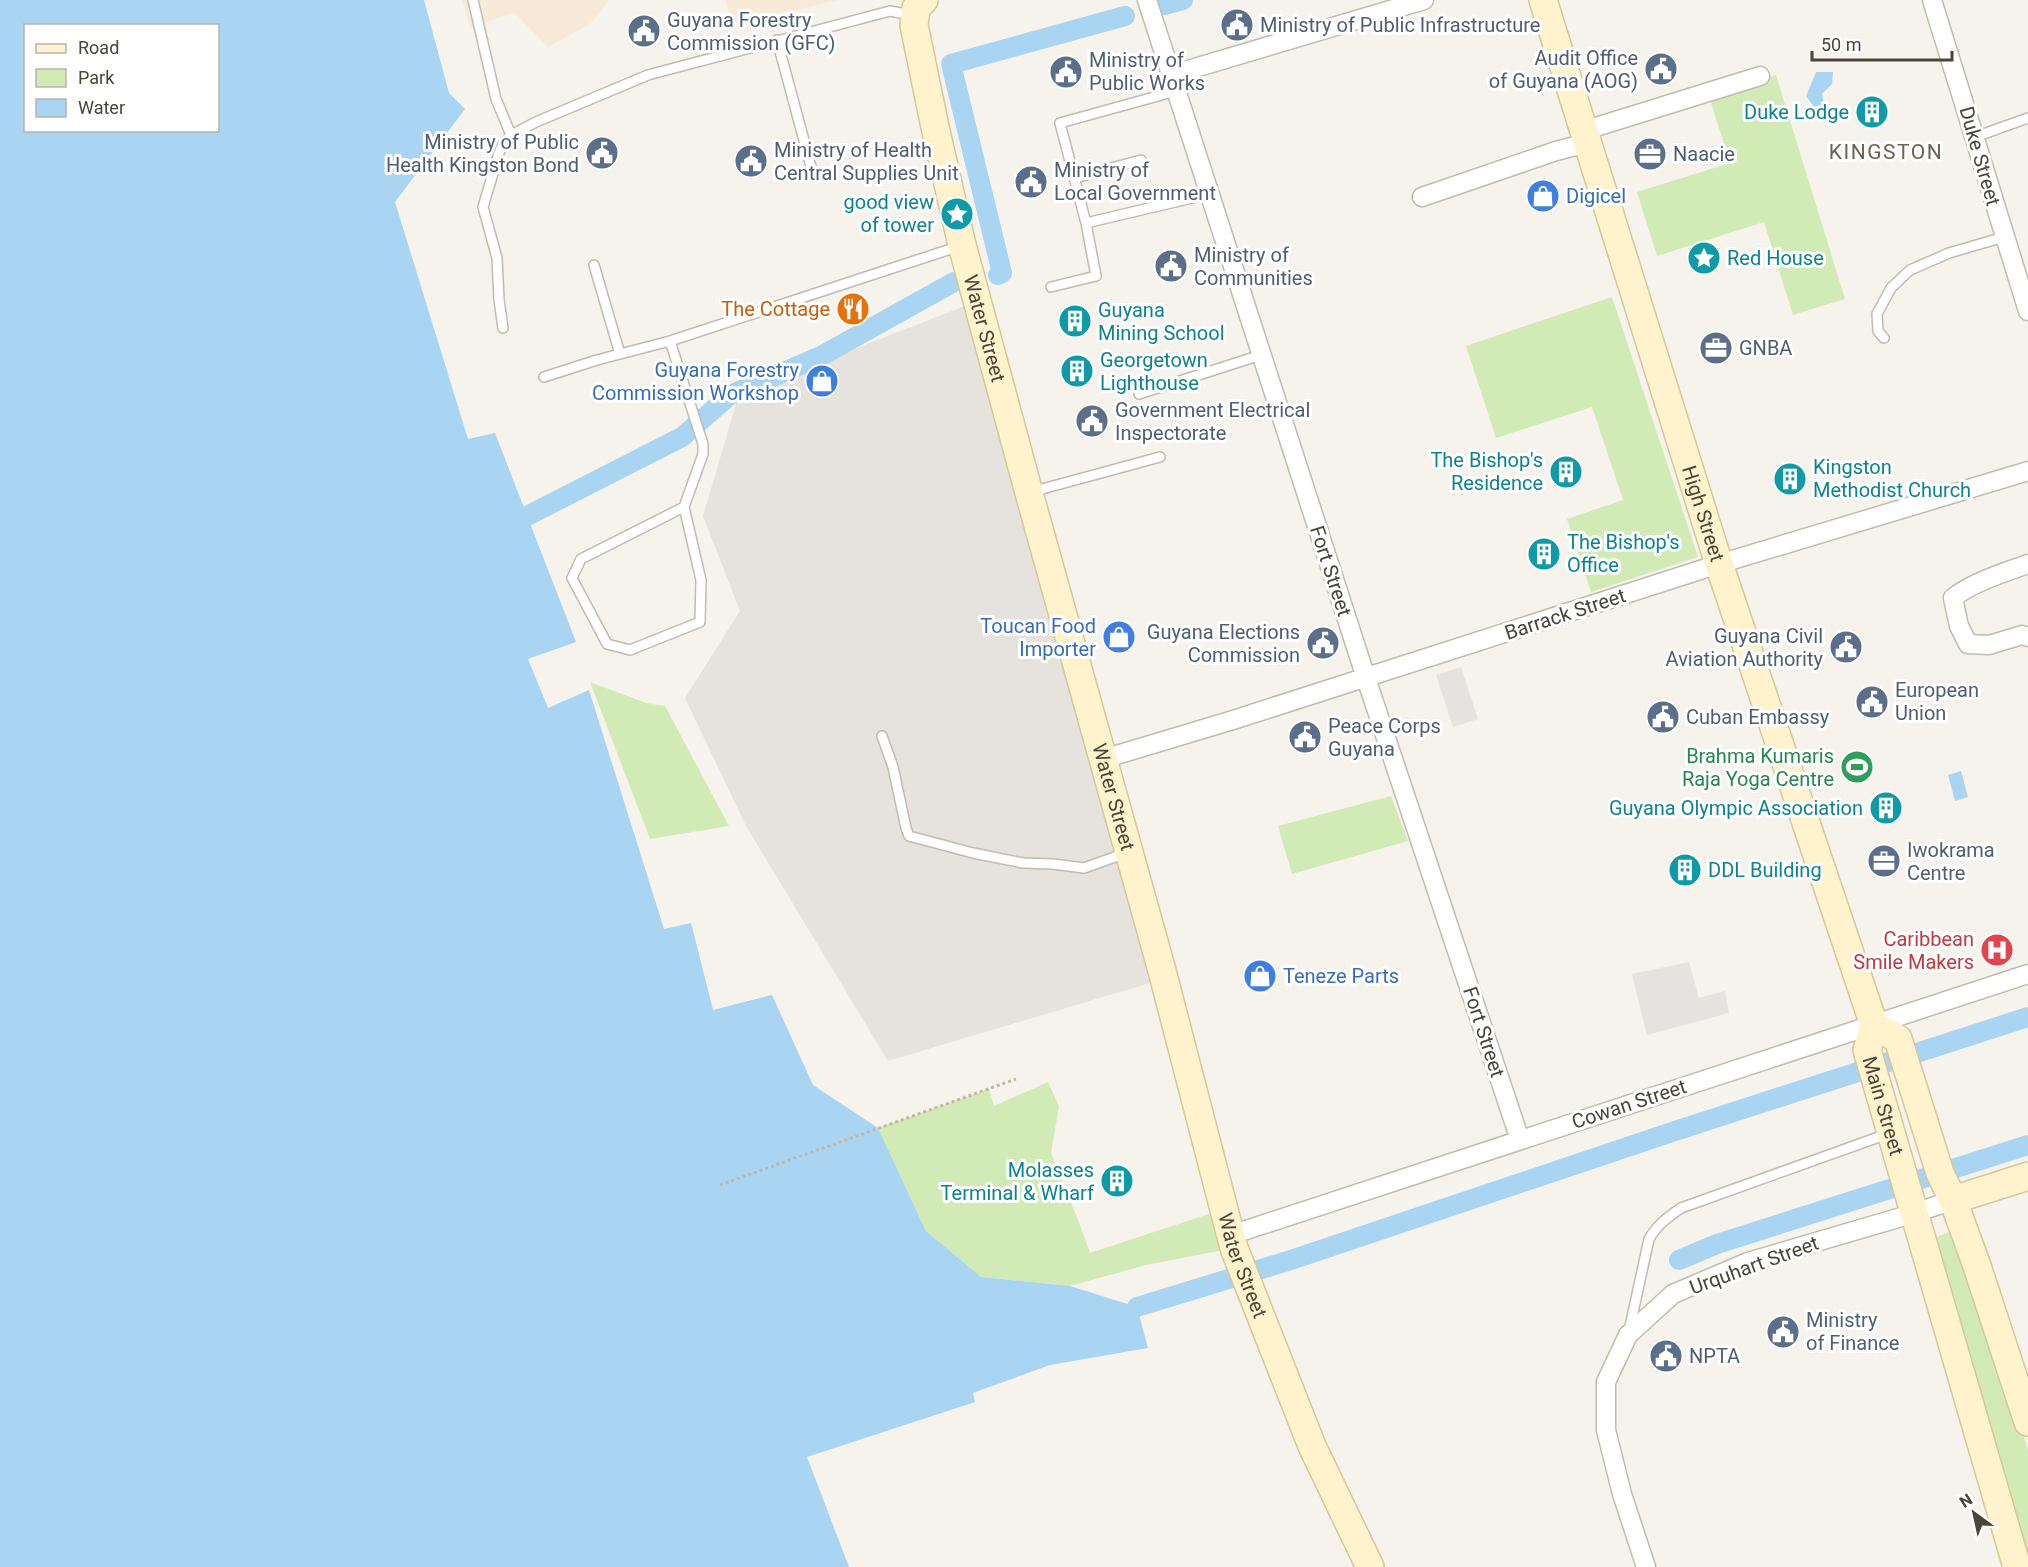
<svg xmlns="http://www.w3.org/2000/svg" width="2028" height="1567" font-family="Roboto,sans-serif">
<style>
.commercial{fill:#f7ead8}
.industrial{fill:#e6e2dd}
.green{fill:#d2eab5}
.parking{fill:#e5e3e0}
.water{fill:#a9d4f2;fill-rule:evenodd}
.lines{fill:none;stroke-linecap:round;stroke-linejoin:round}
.canal{stroke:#a9d4f2;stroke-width:20}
.lane-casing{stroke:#c2bbae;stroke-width:12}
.street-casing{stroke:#c2bbae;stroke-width:21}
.secondary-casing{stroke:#d6c79b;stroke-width:30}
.path{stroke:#c4b79f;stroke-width:3;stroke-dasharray:3 3;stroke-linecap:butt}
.lane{stroke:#fff;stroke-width:9}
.street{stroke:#fff;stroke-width:18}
.secondary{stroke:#fff3cd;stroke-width:27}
.labels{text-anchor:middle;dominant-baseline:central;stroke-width:6;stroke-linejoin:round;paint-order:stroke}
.service-label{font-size:20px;fill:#4e5e75;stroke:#fff;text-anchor:start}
.culture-label{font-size:20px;fill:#0d838f;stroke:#fff;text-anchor:start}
.street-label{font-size:20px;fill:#4b4439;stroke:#fff}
.shop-label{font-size:20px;fill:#366cbe;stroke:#fff;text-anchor:start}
.food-label{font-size:20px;fill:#c56008;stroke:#fff;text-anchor:end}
.leisure-label{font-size:20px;fill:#27864d;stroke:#fff;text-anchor:end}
.health-label{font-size:20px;fill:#be3a42;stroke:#fff;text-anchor:end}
.neighbourhood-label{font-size:21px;letter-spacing:1.5px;fill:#6e6250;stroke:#fff}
</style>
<rect width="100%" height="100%" fill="#f6f3ec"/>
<path class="commercial" d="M 462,0 L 609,0 L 590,24 L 548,47 L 514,12 L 471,28 Z
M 725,0 L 837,0 L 733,25 Z"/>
<path class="industrial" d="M 970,304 L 1150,983 L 888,1061 L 746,826 L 685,698 L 740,611 L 703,516 L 739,394 Z"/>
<path class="green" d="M 1776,75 L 1845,299 L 1793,315 L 1764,222 L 1657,256 L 1637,192 L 1730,163 L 1709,96 Z
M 1612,297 L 1698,557 L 1591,592 L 1567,519 L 1623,500 L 1592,407 L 1496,438 L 1466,346 Z
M 590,682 L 646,703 L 665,706 L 729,826 L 650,839 Z
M 1391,796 L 1408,841 L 1292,874 L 1278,826 Z
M 1048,1082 L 1059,1106 L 1051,1153 L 1080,1225 L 1090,1253 L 1224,1209 L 1234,1248 L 1146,1265 L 1070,1286 L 981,1277 L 926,1231 L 878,1128 L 989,1089 L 994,1106 Z
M 1950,1232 L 1960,1238 L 2028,1450 L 2028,1567 L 1931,1243 L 1939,1236 Z"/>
<path class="parking" d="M 1461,667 L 1478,719 L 1453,727 L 1436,675 Z
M 1689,962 L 1699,998 L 1725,991 L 1729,1013 L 1647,1035 L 1632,974 Z"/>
<path class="water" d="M 0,0 L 424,0 L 449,93 L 465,109 L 395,202 L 468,439 L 495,433 L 576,642 L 528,659 L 548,708 L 589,690 L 664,929 L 691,923 L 713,1010 L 772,995 L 813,1085 L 878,1128 L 926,1231 L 981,1277 L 1070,1286 L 1137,1307 L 1148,1348 L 1050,1365 L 973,1393 L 975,1402 L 807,1457 L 849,1567 L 0,1567 ZM 26,26 L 218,26 L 218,130 L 26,130 Z
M 1816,72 L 1833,72 L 1832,84 L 1822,94 L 1824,104 L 1814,107 L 1806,96 Z
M 1961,771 L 1968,797 L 1955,801 L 1948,775 Z"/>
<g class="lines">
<path class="canal" d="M 1164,5 L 1183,0
M 998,275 L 1002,273 L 951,64 L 1125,16
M 527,516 L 682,437 L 730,395 L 821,356 L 954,282
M 1679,1260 L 1717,1244 L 2028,1145
M 1137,1307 L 1291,1260 L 1672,1132 L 2028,1017"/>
<g class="lane-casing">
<path id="lane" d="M 473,0 L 496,99 L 511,135
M 777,40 L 813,174
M 1176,91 L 1060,123 L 1086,223 L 1209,194
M 1975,137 L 2028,118
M 1075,178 L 1141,160
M 594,265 L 620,354
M 1051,287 L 1096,276 L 1086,223
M 503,328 L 499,300 L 497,258 L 483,207 L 499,153 L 502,146 L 511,135 L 536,122 L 648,75 L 890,11 L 911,15
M 1884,338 L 1878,331 L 1877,314 L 1891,288 L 1910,270 L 1949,253 L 2004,237
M 670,341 L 703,444 L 703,454 L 684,507 L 581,559 L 572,578 L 607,644 L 630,650 L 700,622 L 701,580 L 684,507
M 544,377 L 597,360 L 670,341 L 960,246
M 1139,394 L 1261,355
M 1031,492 L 1160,457
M 882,736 L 893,767 L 906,828 L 909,836 L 973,853 L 1023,863 L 1053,864 L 1084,868 L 1126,853
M 1629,1331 L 1649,1239 C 1657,1225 1668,1217 1681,1208 L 1890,1133"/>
</g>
<g class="street-casing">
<path id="street" d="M 1147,0 L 1366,678 L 1520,1140
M 1932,0 L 2028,311
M 1171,75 L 1424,0
M 1583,131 L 1760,76
M 1422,197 L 1556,151 L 1587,143
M 2028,564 C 2005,572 1971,583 1953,598 L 1959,626 L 1968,644 L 1989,645 L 2022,635 L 2028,637
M 1103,759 L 1233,720 L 1719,564 L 2028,471
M 1231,1235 L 2028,974
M 1646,1567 L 1622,1494 L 1606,1430 L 1606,1382 L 1628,1335 L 1673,1294 L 1748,1262 L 1915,1213 L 1953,1200"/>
</g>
<g class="secondary-casing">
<g id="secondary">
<path id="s1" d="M 924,0 L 916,8 L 914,25 L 935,127 L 962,245 L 1029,493 L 1161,967 L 1234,1248 L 1312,1446 L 1370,1567"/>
<path id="s2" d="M 1543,0 L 1719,564 L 1874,1025"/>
<path id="s3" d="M 1874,1025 L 1867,1050 L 2017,1567"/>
<path d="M 1874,1025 L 1898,1039 L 1940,1173 L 1953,1200 L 1977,1266 L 2028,1422"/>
<path d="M 1953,1200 L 2028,1176"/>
</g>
</g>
<path class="path" d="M 720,1185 L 1016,1079"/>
<use href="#lane" class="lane"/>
<use href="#street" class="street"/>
<use href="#secondary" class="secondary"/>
</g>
<defs>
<g id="civic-disc" transform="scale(1.725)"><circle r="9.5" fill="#5c6f8a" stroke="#fff"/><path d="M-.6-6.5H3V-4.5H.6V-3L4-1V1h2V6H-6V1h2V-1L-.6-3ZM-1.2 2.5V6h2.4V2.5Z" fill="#fff"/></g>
<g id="building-disc" transform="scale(1.725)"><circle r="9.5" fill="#0f9aa8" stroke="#fff"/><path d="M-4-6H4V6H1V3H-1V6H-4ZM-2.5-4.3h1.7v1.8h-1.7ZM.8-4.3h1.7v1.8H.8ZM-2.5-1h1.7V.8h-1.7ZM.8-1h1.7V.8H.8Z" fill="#fff"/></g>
<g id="office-disc" transform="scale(1.725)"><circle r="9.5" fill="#5c6f8a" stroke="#fff"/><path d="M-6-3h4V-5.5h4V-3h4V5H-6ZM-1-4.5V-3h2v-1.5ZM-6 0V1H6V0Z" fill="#fff"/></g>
<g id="shop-disc" transform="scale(1.725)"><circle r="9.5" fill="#3f7fe0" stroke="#fff"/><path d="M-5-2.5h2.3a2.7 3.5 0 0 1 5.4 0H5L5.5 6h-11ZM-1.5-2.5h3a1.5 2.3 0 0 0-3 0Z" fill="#fff"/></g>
<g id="sight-disc" transform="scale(1.725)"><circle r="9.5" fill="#0f9aa8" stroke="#fff"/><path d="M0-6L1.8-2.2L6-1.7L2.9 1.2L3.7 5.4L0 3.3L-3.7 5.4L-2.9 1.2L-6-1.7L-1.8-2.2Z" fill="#fff"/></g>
<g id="restaurant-disc" transform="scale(1.725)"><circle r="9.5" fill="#e8710a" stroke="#fff"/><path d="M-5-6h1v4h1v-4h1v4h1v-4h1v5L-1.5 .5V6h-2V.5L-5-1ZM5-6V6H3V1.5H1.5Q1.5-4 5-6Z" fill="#fff"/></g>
<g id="stadium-disc" transform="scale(1.725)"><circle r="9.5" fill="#2e9e5b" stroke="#fff"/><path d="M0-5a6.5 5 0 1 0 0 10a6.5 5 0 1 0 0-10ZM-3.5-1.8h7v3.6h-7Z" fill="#fff"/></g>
<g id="hospital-disc" transform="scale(1.725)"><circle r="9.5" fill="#e0444e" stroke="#fff"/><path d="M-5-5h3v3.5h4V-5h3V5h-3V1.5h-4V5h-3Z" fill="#fff"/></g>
</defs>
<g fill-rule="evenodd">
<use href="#civic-disc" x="1237" y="25"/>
<use href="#civic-disc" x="644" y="31"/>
<use href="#civic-disc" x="1661" y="69"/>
<use href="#civic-disc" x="1066" y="72"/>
<use href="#building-disc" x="1872" y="112"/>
<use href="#civic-disc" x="602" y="153"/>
<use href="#office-disc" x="1650" y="154"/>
<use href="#civic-disc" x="751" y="161"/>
<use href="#civic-disc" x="1031" y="182"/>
<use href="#shop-disc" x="1543" y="196"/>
<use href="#sight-disc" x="957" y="214"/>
<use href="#sight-disc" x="1704" y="258"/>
<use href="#civic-disc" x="1171" y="266"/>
<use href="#restaurant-disc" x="853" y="309"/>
<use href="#building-disc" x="1075" y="321"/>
<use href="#office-disc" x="1716" y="348"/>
<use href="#building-disc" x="1077" y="371"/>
<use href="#shop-disc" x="822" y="381"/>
<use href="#civic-disc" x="1092" y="421"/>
<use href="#building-disc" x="1566" y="472"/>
<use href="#building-disc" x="1790" y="479"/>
<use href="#building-disc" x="1544" y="554"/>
<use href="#shop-disc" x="1119" y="637"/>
<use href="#civic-disc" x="1323" y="643"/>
<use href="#civic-disc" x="1846" y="647"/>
<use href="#civic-disc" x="1872" y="702"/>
<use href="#civic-disc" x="1663" y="717"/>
<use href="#civic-disc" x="1305" y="737"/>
<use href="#stadium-disc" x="1857" y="767"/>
<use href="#building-disc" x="1886" y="808"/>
<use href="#office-disc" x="1884" y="861"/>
<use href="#building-disc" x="1685" y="870"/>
<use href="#hospital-disc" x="1997" y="950"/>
<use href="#shop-disc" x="1260" y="976"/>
<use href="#building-disc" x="1117" y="1181"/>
<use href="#civic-disc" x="1783" y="1332"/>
<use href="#civic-disc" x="1666" y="1356"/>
</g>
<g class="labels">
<g class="service-label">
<text x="667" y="20">Guyana Forestry<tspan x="667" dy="23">Commission (GFC)</tspan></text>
<text x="1260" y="25">Ministry of Public Infrastructure</text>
<text x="1638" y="58" text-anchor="end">Audit Office<tspan x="1638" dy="23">of Guyana (AOG)</tspan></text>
<text x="1089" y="60">Ministry of<tspan x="1089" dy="23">Public Works</tspan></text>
<text x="579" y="142" text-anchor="end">Ministry of Public<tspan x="579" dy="23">Health Kingston Bond</tspan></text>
<text x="774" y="150">Ministry of Health<tspan x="774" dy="23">Central Supplies Unit</tspan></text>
<text x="1673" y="154">Naacie</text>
<text x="1054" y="170">Ministry of<tspan x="1054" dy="23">Local Government</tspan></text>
<text x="1194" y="255">Ministry of<tspan x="1194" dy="23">Communities</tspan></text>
<text x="1739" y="348">GNBA</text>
<text x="1115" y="410">Government Electrical<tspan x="1115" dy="23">Inspectorate</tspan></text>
<text x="1300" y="632" text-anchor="end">Guyana Elections<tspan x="1300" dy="23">Commission</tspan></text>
<text x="1823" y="636" text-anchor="end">Guyana Civil<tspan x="1823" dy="23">Aviation Authority</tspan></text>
<text x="1895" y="690">European<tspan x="1895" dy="23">Union</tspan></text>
<text x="1686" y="717">Cuban Embassy</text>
<text x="1328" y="726">Peace Corps<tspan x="1328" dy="23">Guyana</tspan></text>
<text x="1907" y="850">Iwokrama<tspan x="1907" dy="23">Centre</tspan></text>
<text x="1806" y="1320">Ministry<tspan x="1806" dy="23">of Finance</tspan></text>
<text x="1689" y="1356">NPTA</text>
</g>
<g class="culture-label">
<text x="1849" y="112" text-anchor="end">Duke Lodge</text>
<text x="934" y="202" text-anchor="end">good view<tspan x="934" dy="23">of tower</tspan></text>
<text x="1727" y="258">Red House</text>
<text x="1098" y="310">Guyana<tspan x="1098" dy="23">Mining School</tspan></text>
<text x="1100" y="360">Georgetown<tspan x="1100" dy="23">Lighthouse</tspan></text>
<text x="1543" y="460" text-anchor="end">The Bishop's<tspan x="1543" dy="23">Residence</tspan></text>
<text x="1813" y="467">Kingston<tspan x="1813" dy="23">Methodist Church</tspan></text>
<text x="1567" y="542">The Bishop's<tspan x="1567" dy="23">Office</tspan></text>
<text x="1863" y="808" text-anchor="end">Guyana Olympic Association</text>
<text x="1708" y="870">DDL Building</text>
<text x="1094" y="1170" text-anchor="end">Molasses<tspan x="1094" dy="23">Terminal &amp; Wharf</tspan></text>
</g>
<g class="street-label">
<text transform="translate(1980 156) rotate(74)">Duke Street</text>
<text stroke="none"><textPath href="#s1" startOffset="340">Water Street</textPath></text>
<text stroke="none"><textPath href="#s2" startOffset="538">High Street</textPath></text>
<text transform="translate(1331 571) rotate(72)">Fort Street</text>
<text transform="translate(1565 614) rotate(-18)">Barrack Street</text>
<text stroke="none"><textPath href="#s1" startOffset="826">Water Street</textPath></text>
<text transform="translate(1484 1032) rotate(72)">Fort Street</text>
<text transform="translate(1629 1104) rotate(-18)">Cowan Street</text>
<text stroke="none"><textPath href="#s3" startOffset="84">Main Street</textPath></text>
<text stroke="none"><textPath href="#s1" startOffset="1312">Water Street</textPath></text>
<text transform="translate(1754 1265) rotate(-20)">Urquhart Street</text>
</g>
<g class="shop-label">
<text x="1566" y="196">Digicel</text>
<text x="799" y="370" text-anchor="end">Guyana Forestry<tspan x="799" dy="23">Commission Workshop</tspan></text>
<text x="1096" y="626" text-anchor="end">Toucan Food<tspan x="1096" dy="23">Importer</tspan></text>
<text x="1283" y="976">Teneze Parts</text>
</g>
<g class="food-label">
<text x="830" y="309">The Cottage</text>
</g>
<g class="leisure-label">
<text x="1834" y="756">Brahma Kumaris<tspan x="1834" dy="23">Raja Yoga Centre</tspan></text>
</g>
<g class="health-label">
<text x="1974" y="939">Caribbean<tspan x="1974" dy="23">Smile Makers</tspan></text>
</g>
<g class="neighbourhood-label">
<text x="1886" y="152">KINGSTON</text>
</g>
</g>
<rect x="24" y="24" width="195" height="108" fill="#ffffff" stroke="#b7b4b0" stroke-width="1.5"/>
<rect x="36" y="44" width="30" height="9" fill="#fff3cd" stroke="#b7b4b0" stroke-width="1.5"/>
<text x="78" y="54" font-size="18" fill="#4b4439">Road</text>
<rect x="36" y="69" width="30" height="18" fill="#d2eab5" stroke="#b7b4b0" stroke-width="1.5"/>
<text x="78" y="84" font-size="18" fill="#4b4439">Park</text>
<rect x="36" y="99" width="30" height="18" fill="#a9d4f2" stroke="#b7b4b0" stroke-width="1.5"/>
<text x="78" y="114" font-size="18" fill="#4b4439">Water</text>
<g transform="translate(1974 1513) rotate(327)" stroke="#ffffff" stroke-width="4.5" paint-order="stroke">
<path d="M0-4.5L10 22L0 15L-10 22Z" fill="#4b4439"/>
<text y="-9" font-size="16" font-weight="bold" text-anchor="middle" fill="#4b4439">N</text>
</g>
<path d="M1812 51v9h140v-9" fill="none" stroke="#4b4439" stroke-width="3"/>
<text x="1821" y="51" font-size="18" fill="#4b4439" stroke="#ffffff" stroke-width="4.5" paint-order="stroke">50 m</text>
</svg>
